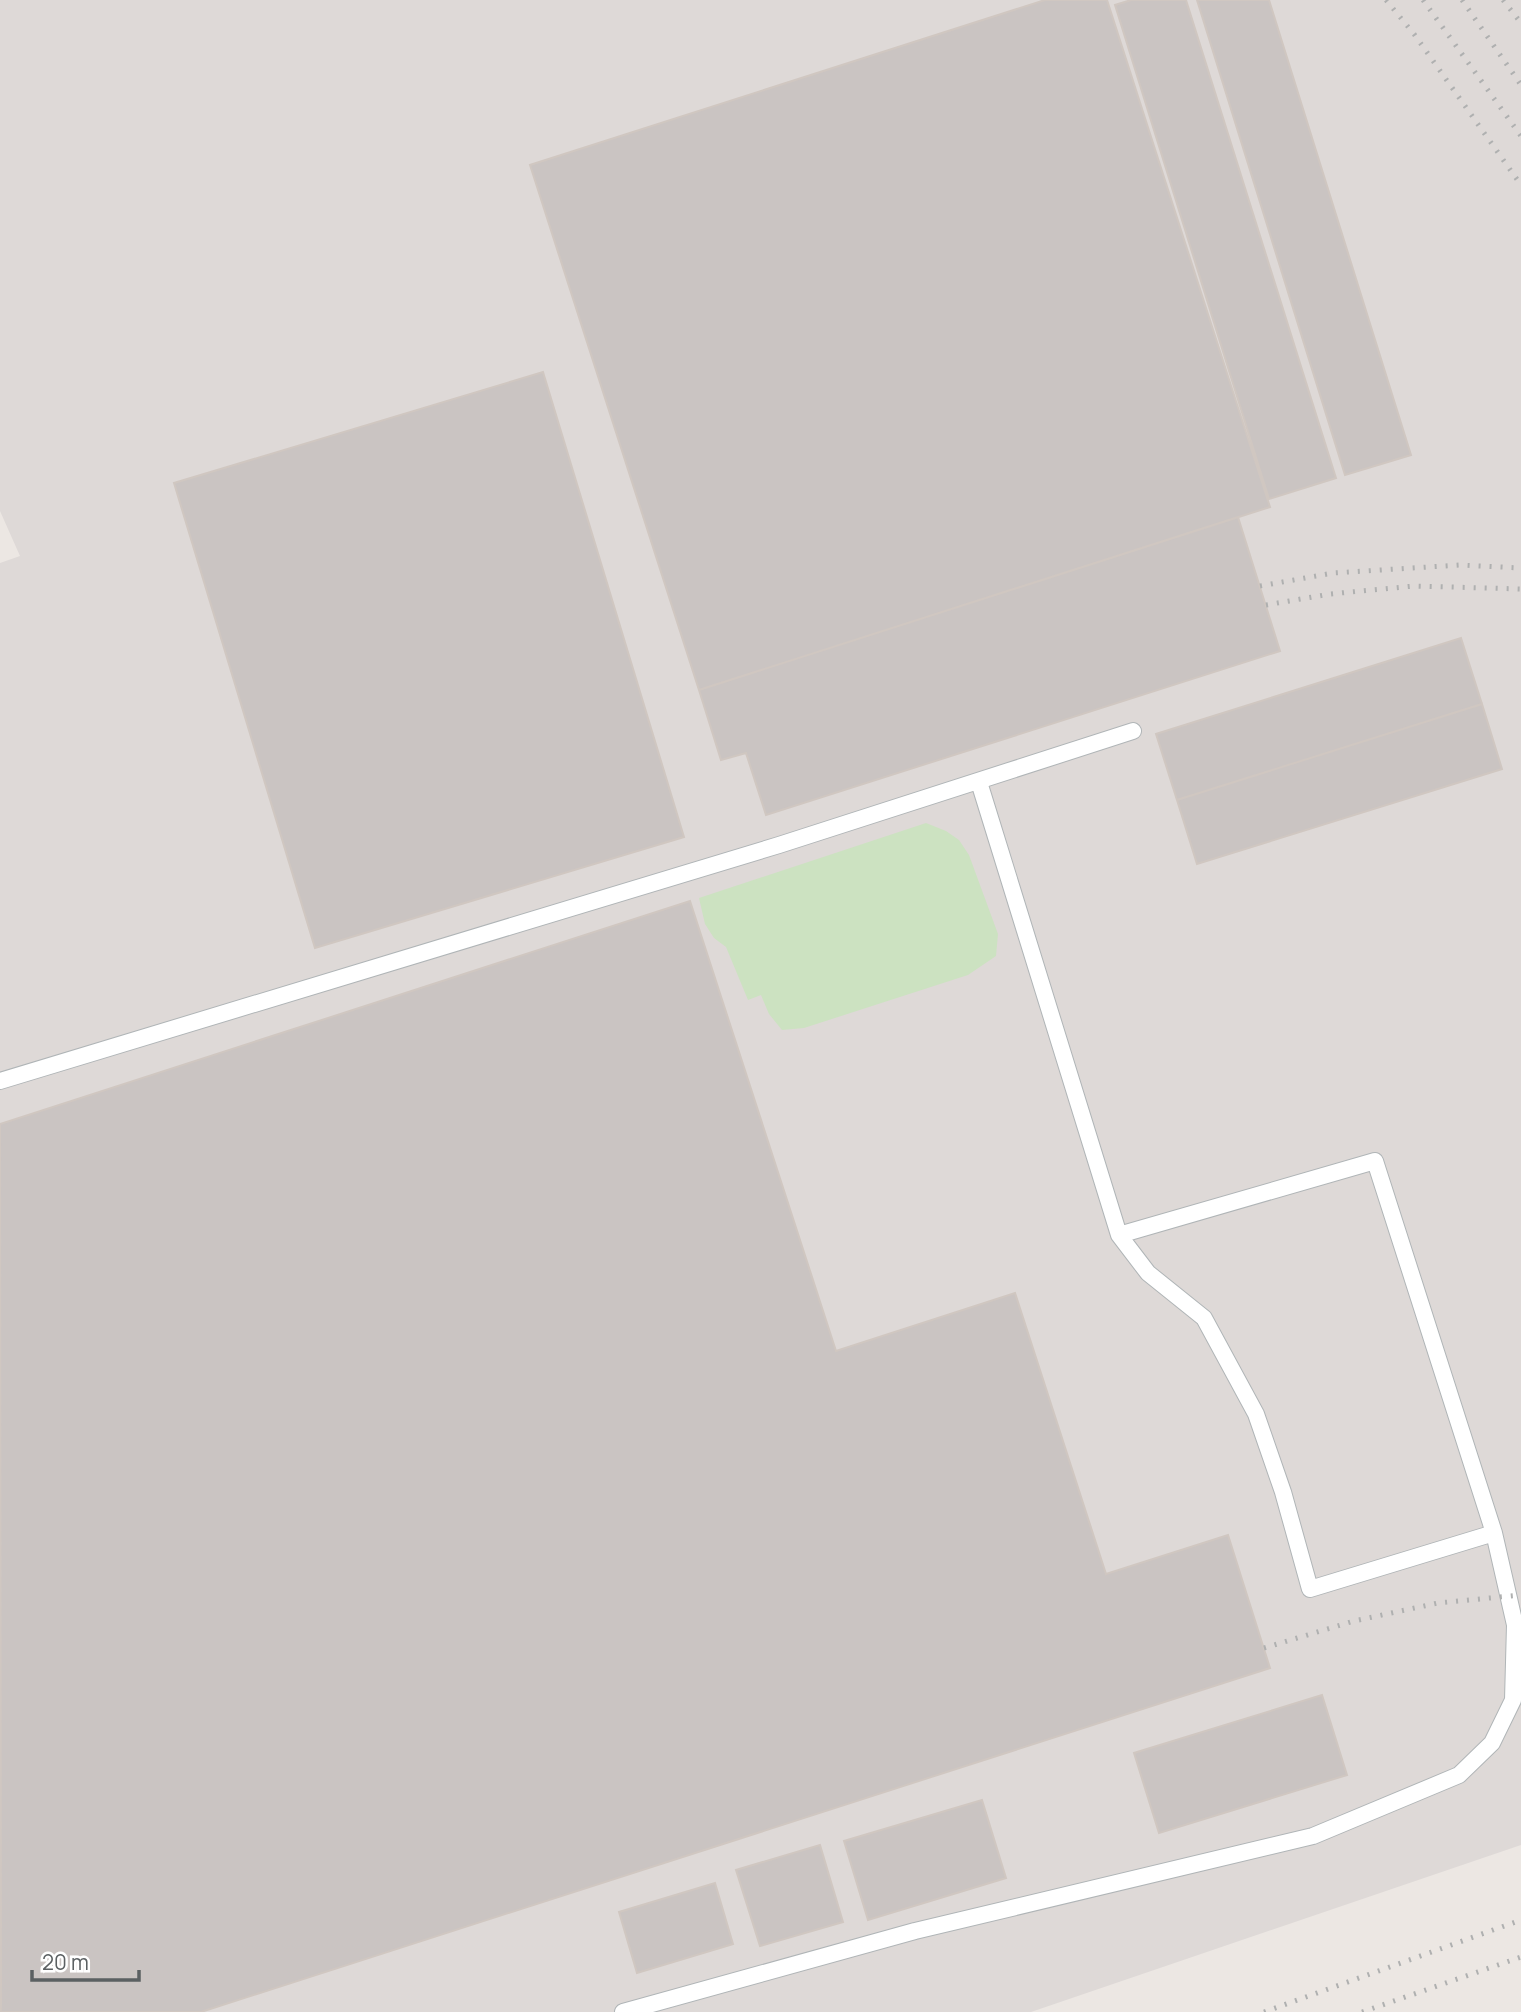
<svg xmlns="http://www.w3.org/2000/svg" width="1521" height="2012" font-family="Manrope,sans-serif">
<style>
.industrial{fill:#ded9d7}
.green{fill:#cce2c1}
.building{fill:#cac4c2;stroke:#d0c7c1;stroke-width:2}
.lines{fill:none;stroke-linecap:round;stroke-linejoin:round}
.lane-casing{stroke:#b0b5b7;stroke-width:18}
.lane{stroke:#fff;stroke-width:16}
.rail{stroke:#afb0b0;stroke-width:5;stroke-dasharray:2 9;stroke-linecap:butt}
</style>
<rect width="100%" height="100%" fill="#ece7e3"/>
<path class="industrial" d="M 0,0 L 1521,0 L 1521,1845 L 1031,2012 L 0,2012 L 0,563 L 20,556 L 0,511 Z"/>
<path class="green" d="M 926,823 L 946,831 L 959,840 L 969,855 L 998,934 L 996,956 L 968,975 L 804,1028 L 782,1030 L 769,1014 L 761,995 L 748,1000 L 726,947 L 714,938 L 705,924 L 699,898 Z"/>
<path class="building" d="M 1045,0 L 1107,0 L 1270,507 L 699,690 L 530,165 Z
M 1131,0 L 1186,0 L 1336,478 L 1269,499 L 1115,5 Z
M 1197,0 L 1269,0 L 1411,455 L 1345,475 Z
M 543,372 L 684,837 L 315,948 L 174,483 Z
M 1238,517 L 1280,651 L 766,815 L 746,753 L 721,760 L 699,690 Z
M 1461,638 L 1482,704 L 1177,800 L 1156,734 Z
M 1482,704 L 1502,769 L 1197,864 L 1177,800 Z
M 690,901 L 836,1351 L 1015,1293 L 1106,1574 L 1228,1535 L 1270,1668 L 201,2012 L 1,2012 L 0,1124 Z
M 1322,1695 L 1347,1775 L 1159,1833 L 1134,1753 Z
M 982,1800 L 1006,1878 L 868,1920 L 844,1841 Z
M 820,1845 L 843,1922 L 760,1946 L 736,1870 Z
M 715,1883 L 733,1944 L 637,1973 L 619,1912 Z"/>
<g class="lines">
<g class="lane-casing">
<path id="lane" d="M 0,1081 L 779,845 L 1133,731
M 1119,1235 L 1375,1161 L 1494,1533
M 623,2012 L 915,1931 L 1313,1836 L 1459,1775 L 1492,1743 L 1513,1700 L 1515,1625 L 1494,1533 L 1310,1589 L 1283,1492 L 1256,1414 L 1204,1318 L 1148,1273 L 1119,1235 L 979,782"/>
</g>
<use href="#lane" class="lane"/>
<path class="rail" d="M 1386,0 L 1414,34 L 1521,185
M 1423,0 L 1521,136
M 1462,0 L 1521,85
M 1503,0 L 1521,23
M 1260,586 L 1333,573 L 1460,565 L 1521,568
M 1266,605 L 1330,594 L 1414,586 L 1521,589
M 1264,1648 L 1354,1621 L 1438,1603 L 1521,1595
M 1264,2012 L 1521,1920
M 1362,2012 L 1521,1957"/>
</g>
<path d="M32 1970v10h107v-10" fill="none" stroke="#5b6062" stroke-width="3.5"/>
<text x="42" y="1970" font-size="21" fill="#5b6062" stroke="#ffffff" stroke-width="5" paint-order="stroke">20 m</text>
</svg>
